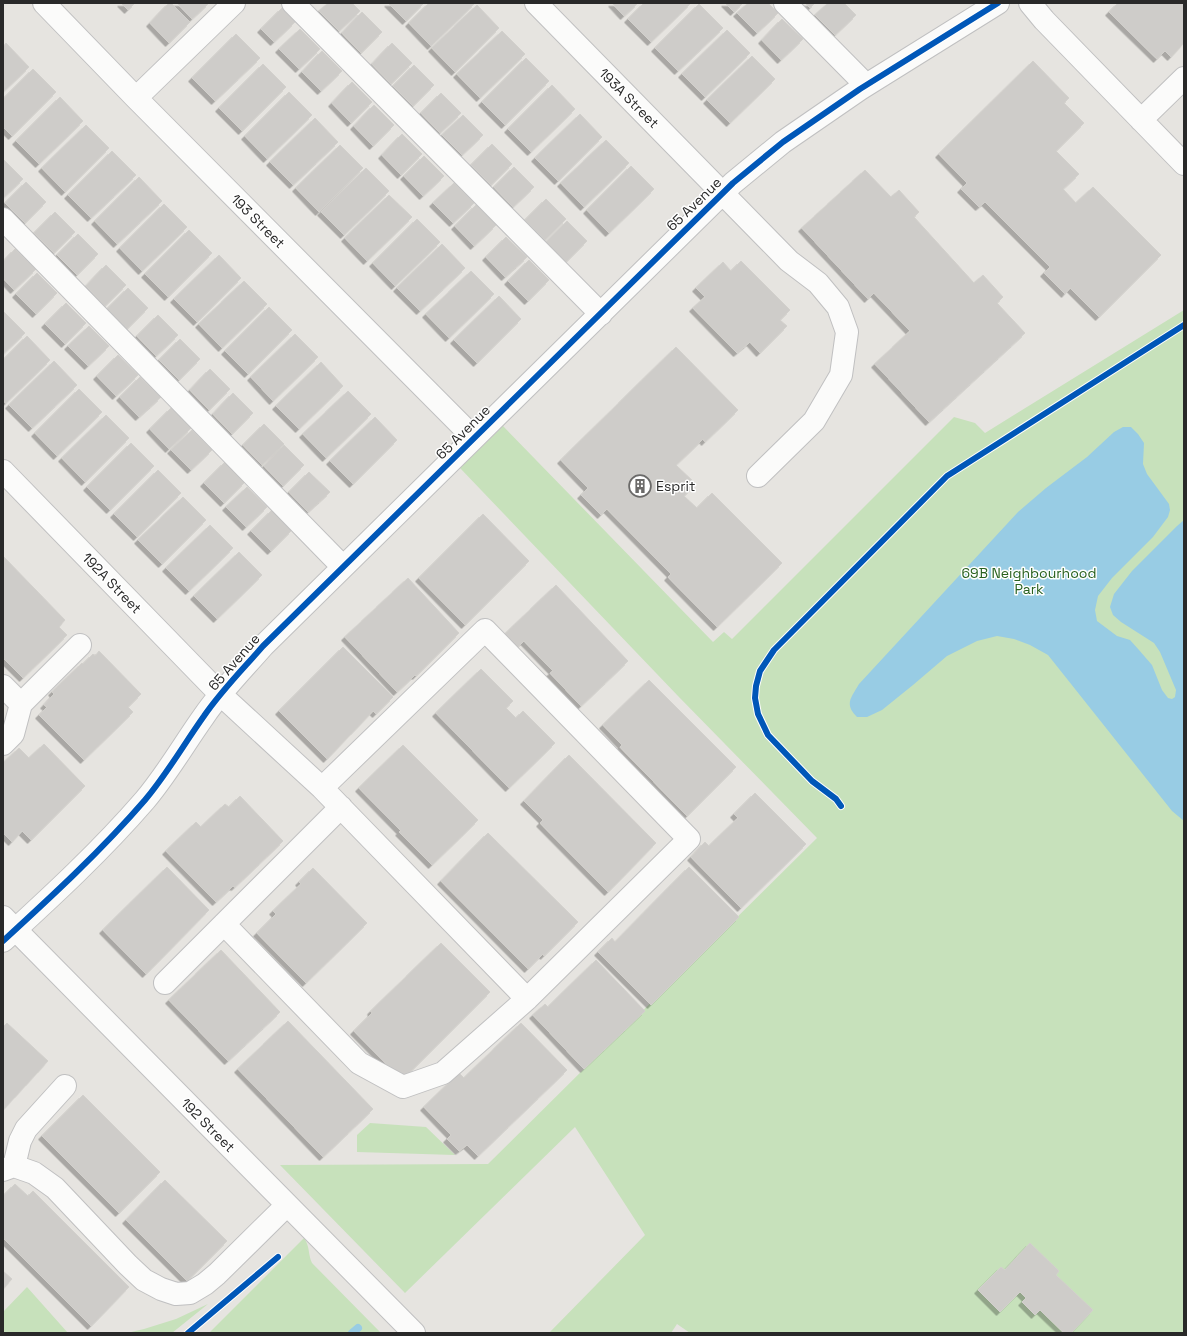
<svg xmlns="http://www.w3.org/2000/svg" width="1187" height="1336" font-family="'Space Grotesk',sans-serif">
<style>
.green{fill:#c7e1bb}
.water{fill:#98cce4}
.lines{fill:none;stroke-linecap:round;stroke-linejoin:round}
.stream{stroke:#98cce4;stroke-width:8}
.building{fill:#ceccc9;stroke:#d2d0cc;filter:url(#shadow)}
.minor-casing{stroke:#c0c0c1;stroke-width:24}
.minor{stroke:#fbfbfa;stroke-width:22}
.cycleway-casing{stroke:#fff;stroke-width:8}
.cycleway{stroke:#0057b8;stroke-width:6}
.labels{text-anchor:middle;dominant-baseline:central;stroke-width:3;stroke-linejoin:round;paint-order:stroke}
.street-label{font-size:14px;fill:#292929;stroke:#fff}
.poi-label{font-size:14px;fill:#292929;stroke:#fff;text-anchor:start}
.park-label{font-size:14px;fill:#28611f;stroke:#fff}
</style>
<defs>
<filter id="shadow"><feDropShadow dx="-3.5" dy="3.5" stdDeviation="0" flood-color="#0004"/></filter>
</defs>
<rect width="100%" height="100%" fill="#e6e4e0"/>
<path class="green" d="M 1184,310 L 1184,1333 L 690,1333 L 677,1324 L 671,1333 L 549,1333 L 645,1235 L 575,1127 L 405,1293 L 280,1165 L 488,1164 L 817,838 L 678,696 L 460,468 L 503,426 L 713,642 L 724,632 L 732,639 L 954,417 L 975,423 L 985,433 Z
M 370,1123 L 426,1127 L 455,1155 L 357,1152 L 357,1135 Z
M 304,1238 C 310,1246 308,1255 312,1263 L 381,1333 L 209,1333 Z
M 27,1287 L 68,1333 L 3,1333 L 3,1312 Z
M 208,1304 L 172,1333 L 127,1333 L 144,1329 L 176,1319 Z"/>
<path class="water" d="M 1123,427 L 1131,427 L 1138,434 L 1144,443 L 1143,464 L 1147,474 L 1169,504 L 1170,510 L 1168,517 L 1153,537 L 1112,578 L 1098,596 L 1095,610 L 1097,621 L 1117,636 L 1130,640 L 1139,650 L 1152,665 L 1162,690 L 1168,698 L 1172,699 L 1175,697 L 1176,690 L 1160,652 L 1154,643 L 1121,622 L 1113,615 L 1110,607 L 1114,594 L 1132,571 L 1177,526 L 1184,520 L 1184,821 L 1172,811 L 1048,655 L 1030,645 L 1014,639 L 997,636 L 977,641 L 947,656 L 913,685 L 882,710 L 867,717 L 857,717 C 844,704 851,698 859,684 L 1018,512 L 1046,488 L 1087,457 L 1114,432 Z"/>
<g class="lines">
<path class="stream" d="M 352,1333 L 358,1328"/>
</g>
<path class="building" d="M 121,3 L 135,3 L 128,10 Z
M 169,3 L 171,3 L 190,22 L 169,43 L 150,23 Z
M 177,3 L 209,3 L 192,19 Z
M 328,3 L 352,3 L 360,11 L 339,31 L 319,11 Z
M 388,3 L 424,3 L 406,21 Z
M 429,3 L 475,3 L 431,46 L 409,23 Z
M 612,3 L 638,3 L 624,16 Z
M 644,3 L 691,3 L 651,42 L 628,19 Z
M 725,3 L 743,3 L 734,12 Z
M 748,3 L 768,3 L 778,13 L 757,33 L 737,13 Z
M 805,3 L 815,3 L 810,8 Z
M 828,3 L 844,3 L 856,15 L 835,35 L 815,15 Z
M 1118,3 L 1184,3 L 1184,43 L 1171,57 L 1165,51 L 1157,59 L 1109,12 Z
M 699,4 L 723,28 L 678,71 L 655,48 Z
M 477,5 L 499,28 L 455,72 L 432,48 Z
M 282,8 L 295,22 L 274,42 L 261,29 Z
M 362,12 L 382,32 L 361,53 L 342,33 Z
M 782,19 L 803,39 L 781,60 L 762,40 Z
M 300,29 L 320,49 L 299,69 L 279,49 Z
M 727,30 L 750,53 L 705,97 L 682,74 Z
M 502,31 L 525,54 L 480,98 L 457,74 Z
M 236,34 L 260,58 L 215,101 L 192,78 Z
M 6,43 L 29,67 L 3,92 L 3,47 Z
M 392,43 L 412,63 L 391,84 L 372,64 Z
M 322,51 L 342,71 L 321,91 L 302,72 Z
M 752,56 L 775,79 L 730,123 L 707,100 Z
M 526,58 L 549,81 L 505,125 L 482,102 Z
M 1033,61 L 1069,98 L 1064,103 L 1084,123 L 1056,151 L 1079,174 L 1063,189 L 1076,203 L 1093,187 L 1161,255 L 1099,317 L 1070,288 L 1065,294 L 1044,273 L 1050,267 L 985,202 L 979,207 L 961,189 L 967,183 L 939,154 Z
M 263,64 L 286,87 L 242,131 L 219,108 Z
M 414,65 L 434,85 L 413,106 L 393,86 Z
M 33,69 L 56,92 L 12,136 L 3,127 L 3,99 Z
M 352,82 L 372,102 L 351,123 L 332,103 Z
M 552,85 L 575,109 L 531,152 L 508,129 Z
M 289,92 L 312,115 L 267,159 L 245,136 Z
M 441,93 L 461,113 L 440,133 L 421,113 Z
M 60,97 L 83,121 L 39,164 L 16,141 Z
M 374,105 L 394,125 L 373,146 L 354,126 Z
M 580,114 L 602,137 L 558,181 L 535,158 Z
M 463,115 L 483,135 L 462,155 L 442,135 Z
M 315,118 L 338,142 L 293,185 L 270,162 Z
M 86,125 L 109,148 L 65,192 L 42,168 Z
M 402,134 L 422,154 L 401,175 L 382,155 Z
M 606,140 L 629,163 L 584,207 L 561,183 Z
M 492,144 L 512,164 L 491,185 L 471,165 Z
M 340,145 L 363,168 L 319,212 L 296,188 Z
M 112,151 L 136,175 L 91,218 L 68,195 Z
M 424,156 L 444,176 L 423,196 L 404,176 Z
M 3,159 L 23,179 L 3,198 Z
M 631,166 L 654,189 L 609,233 L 587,210 Z
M 514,167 L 534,187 L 513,207 L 494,187 Z
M 366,168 L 389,191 L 344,235 L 321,212 Z
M 865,170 L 891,197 L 899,190 L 919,212 L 914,217 L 974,283 L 983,275 L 1003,297 L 997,303 L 1025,333 L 929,422 L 875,364 L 910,331 L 874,293 L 868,299 L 802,228 Z
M 139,177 L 162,201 L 117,244 L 95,221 Z
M 26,182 L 46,202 L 25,223 L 5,203 Z
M 454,183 L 474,203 L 453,223 L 433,203 Z
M 389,195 L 412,217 L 367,261 L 345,238 Z
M 546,199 L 566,219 L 545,240 L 525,220 Z
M 164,204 L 187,227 L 142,271 L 120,248 Z
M 476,205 L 496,225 L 474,246 L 455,226 Z
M 55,212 L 75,232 L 54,253 L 34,233 Z
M 417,219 L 440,242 L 395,286 L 373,263 Z
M 567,221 L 587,241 L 566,262 L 546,242 Z
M 189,230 L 212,253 L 168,297 L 145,274 Z
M 78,234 L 98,254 L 77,275 L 57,255 Z
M 506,237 L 527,257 L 505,277 L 486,257 Z
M 442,244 L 465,268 L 420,311 L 397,288 Z
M 15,249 L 36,269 L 14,290 L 3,278 L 3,262 Z
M 219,255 L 241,278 L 197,322 L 174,299 Z
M 529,260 L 549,280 L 528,301 L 508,281 Z
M 741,261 L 790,310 L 780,320 L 787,326 L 760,353 L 750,342 L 737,353 L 693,308 L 705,297 L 696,288 L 723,262 L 731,271 Z
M 106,265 L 126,285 L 105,306 L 86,286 Z
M 471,271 L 494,294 L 449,338 L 426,314 Z
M 37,273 L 57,293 L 36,314 L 16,294 Z
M 244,281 L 267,304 L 222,348 L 199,324 Z
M 128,288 L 148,308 L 127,329 L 107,309 Z
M 499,296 L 521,319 L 477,363 L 454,340 Z
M 66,303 L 86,323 L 65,344 L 45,324 Z
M 269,307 L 292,330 L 248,374 L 225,351 Z
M 3,311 L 25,333 L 3,354 Z
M 158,315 L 178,335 L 156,356 L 137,336 Z
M 89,326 L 109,346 L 88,366 L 68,346 Z
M 295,334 L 318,357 L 273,401 L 251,377 Z
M 27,336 L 50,360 L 6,403 L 3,401 L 3,360 Z
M 180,339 L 200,359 L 179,380 L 159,360 Z
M 676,347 L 738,410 L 705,442 L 703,439 L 676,465 L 696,484 L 684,496 L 697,508 L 712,493 L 782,563 L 717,627 L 668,577 L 671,574 L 607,509 L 601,515 L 581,495 L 588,488 L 561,460 Z
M 118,355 L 138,375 L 116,396 L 97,376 Z
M 54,361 L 77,385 L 32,428 L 9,405 Z
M 321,362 L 343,386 L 299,429 L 276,406 Z
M 210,369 L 230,389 L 209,410 L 190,390 Z
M 140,377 L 161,397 L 139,417 L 120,397 Z
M 79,389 L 102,412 L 57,456 L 35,433 Z
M 348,391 L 371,414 L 326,458 L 303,434 Z
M 233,393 L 253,413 L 232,434 L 213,414 Z
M 171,408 L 191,428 L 169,449 L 150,429 Z
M 106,415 L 129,438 L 85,482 L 62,458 Z
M 375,417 L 397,440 L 353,484 L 330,461 Z
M 264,424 L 284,444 L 262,465 L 243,445 Z
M 192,430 L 212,450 L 191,470 L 171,450 Z
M 131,443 L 154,466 L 110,510 L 87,487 Z
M 284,445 L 304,465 L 283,486 L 264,466 Z
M 225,462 L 245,482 L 224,503 L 204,483 Z
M 158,470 L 181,493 L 137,537 L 114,514 Z
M 309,472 L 330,492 L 308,512 L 289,492 Z
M 247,487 L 267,507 L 246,527 L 226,507 Z
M 183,497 L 206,520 L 162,564 L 138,540 Z
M 272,510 L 292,530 L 271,551 L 251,531 Z
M 483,514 L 529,561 L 465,625 L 419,578 Z
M 210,525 L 233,548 L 189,591 L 166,568 Z
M 239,552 L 262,575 L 217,619 L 194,596 Z
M 3,556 L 65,620 L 59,627 L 67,635 L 23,678 L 3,658 Z
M 408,578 L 459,633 L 416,676 L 415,675 L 397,692 L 345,637 Z
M 556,585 L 628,661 L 581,706 L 550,673 L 553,671 L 524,641 L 517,648 L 505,634 Z
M 343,647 L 393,697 L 376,714 L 373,711 L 327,759 L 279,711 Z
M 99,651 L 141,694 L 128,707 L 133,712 L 84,760 L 39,715 L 47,707 L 44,705 L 54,694 L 52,692 L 82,663 L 83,664 L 93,654 L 95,656 Z
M 481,669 L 513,701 L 506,708 L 516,718 L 523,711 L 555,743 L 509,788 L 436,713 Z
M 649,680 L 736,767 L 687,816 L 620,747 L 622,745 L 603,725 Z
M 44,744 L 85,786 L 31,840 L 22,831 L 12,842 L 3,833 L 3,763 L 19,748 L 29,758 Z
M 403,745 L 478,820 L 432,865 L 399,832 L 401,831 L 359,788 Z
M 569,755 L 656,843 L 608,892 L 540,823 L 543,820 L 524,801 Z
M 755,793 L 806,844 L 741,908 L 691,857 L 705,842 L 709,846 L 738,818 L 734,814 Z
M 240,796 L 283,841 L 235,887 L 233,886 L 216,902 L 166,851 L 196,822 L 201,827 L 225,804 L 229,807 Z
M 488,833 L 578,922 L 544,956 L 543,954 L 528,969 L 441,881 Z
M 167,867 L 209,910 L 146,974 L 103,930 Z
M 689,867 L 739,917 L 651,1005 L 598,952 L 612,938 L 615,942 Z
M 313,868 L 367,923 L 306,983 L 257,933 L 276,914 L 273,911 L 301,884 L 299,882 Z
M 441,943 L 490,992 L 402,1080 L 354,1031 L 372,1013 L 371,1011 Z
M 221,950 L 280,1012 L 228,1061 L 169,1000 Z
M 596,960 L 645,1011 L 584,1069 L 533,1015 L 545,1004 L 548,1007 Z
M 288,1021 L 373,1109 L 323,1157 L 238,1069 Z
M 7,1023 L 48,1061 L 3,1110 L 3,1027 Z
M 521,1023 L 567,1070 L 478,1156 L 467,1145 L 459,1151 L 447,1139 L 451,1135 L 424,1107 L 459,1073 L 464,1078 Z
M 83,1095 L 160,1172 L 119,1213 L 42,1136 Z
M 165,1180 L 227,1241 L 187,1281 L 126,1220 Z
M 15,1184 L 28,1196 L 33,1191 L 129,1287 L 91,1326 L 3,1238 L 3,1196 Z
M 1030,1243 L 1059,1271 L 1056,1275 L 1093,1310 L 1071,1333 L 1064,1333 L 1040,1310 L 1035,1315 L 1022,1302 L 1026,1298 L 1020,1292 L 1000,1312 L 978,1290 L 1001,1267 L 1005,1270 Z
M 3,1271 L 12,1279 L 3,1289 Z"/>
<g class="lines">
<g class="minor-casing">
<path id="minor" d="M 44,3 L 136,98 L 474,438
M 293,3 L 601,314
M 536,3 L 789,261 L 818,283 L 838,307 L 847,332 L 841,375 L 814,421 L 758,476
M 785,3 L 866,85
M 1030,3 L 1044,20 L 1184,164
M 136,98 L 234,3
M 1141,120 L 1184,78
M 3,219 L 343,567
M 3,471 L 220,694 L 322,788 L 527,999 L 443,1073 L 403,1087 L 359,1063 L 224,924
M 3,686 L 21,704
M 3,744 L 13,734 L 21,704 L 80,645
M 322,788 L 485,630 L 689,839 L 527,999
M 3,917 L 414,1333
M 3,941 C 52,896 101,851 145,800 C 167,774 184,744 204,716 C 221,691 243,669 263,646 L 733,183 L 783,142 L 860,89 L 998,3
M 165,983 L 341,807
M 14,1166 L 20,1141 L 26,1129 L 65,1086
M 3,1170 L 14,1166 L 34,1173 L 55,1188 L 128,1265 L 144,1280 L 161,1289 L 176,1294 L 190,1293 L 205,1284 L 217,1274 L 287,1205"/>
</g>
<use href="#minor" class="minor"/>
<g class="cycleway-casing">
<path id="cycleway" d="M 841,806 L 836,799 L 812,781 L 768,735 L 758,714 L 755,698 L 756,686 L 760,671 L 774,650 L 947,476 L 1184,325
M 3,941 C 52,896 101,851 145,800 C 167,774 184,744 204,716 C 221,691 243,669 263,646 L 733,183 L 783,142 L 860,89 L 998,3
M 188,1333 L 278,1257"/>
</g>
<use href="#cycleway" class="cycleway"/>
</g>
<defs>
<g id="building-ring" transform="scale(1.15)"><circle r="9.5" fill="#fff" stroke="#6b6a69" stroke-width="1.5"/><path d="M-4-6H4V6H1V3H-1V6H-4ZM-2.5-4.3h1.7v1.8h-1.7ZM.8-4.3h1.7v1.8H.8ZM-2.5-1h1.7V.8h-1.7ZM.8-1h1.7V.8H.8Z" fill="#6b6a69"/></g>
</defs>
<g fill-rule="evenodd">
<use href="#building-ring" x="640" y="486"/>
</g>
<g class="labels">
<g class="street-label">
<text transform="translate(629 98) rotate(45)">193A Street</text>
<text transform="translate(694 204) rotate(-44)">65 Avenue</text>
<text transform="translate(258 221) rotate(45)">193 Street</text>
<text transform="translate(463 432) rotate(-45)">65 Avenue</text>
<text transform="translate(112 583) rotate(46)">192A Street</text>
<text transform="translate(234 662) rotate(-49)">65 Avenue</text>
<text transform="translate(208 1125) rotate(45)">192 Street</text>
</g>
<g class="poi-label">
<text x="656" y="486">Esprit</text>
</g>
<g class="park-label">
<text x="1029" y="573">69B Neighbourhood<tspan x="1029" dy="16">Park</tspan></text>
</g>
</g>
<rect width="1187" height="1336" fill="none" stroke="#292929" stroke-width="8"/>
</svg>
